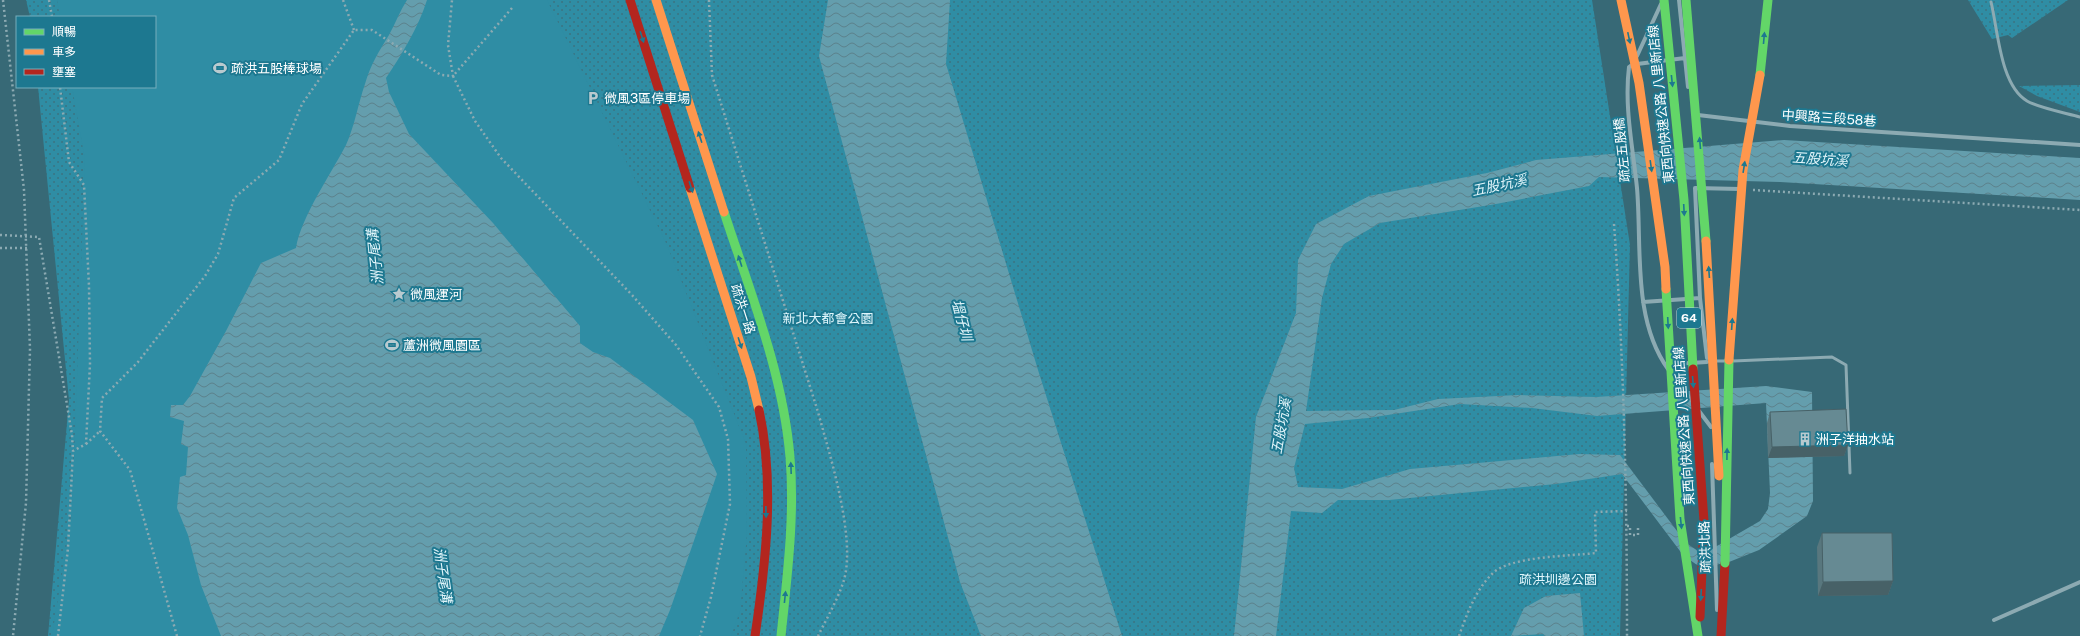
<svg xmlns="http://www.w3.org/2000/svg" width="2080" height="636" font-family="'Public Sans','Noto Sans TC',sans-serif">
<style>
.park{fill:url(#park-dots)}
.garden{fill:#2f8da4}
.water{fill:url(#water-waves);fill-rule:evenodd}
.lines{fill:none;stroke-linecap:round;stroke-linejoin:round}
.path{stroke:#8caab2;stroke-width:2.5;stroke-dasharray:2 3;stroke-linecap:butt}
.lane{stroke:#8caab2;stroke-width:3}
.street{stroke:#8caab2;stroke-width:4}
.fast{stroke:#63d668;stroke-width:9}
.slow{stroke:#ff974d;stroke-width:9}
.jam{stroke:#b3261e;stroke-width:9}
.fast-bridge{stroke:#63d668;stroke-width:9}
.slow-bridge{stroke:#ff974d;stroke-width:9}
.jam-bridge{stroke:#b3261e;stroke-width:9}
.wall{fill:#58777e}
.shaded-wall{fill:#476167}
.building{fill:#668a93;stroke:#476167}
.oneway{fill:#1d7890}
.labels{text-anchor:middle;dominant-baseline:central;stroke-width:4;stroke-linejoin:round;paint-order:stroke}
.shield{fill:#1d7890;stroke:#bbd6de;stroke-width:1}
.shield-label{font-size:12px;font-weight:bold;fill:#fff}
.poi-label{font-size:13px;fill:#fff;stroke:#1d7890;text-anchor:start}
.street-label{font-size:13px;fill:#fff;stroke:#1d7890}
.park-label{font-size:13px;fill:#e0f6fc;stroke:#1d7890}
.water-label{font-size:14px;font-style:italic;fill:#e3f6fb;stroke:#1d7890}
</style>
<defs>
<pattern id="park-dots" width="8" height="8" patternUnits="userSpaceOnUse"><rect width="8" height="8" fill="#2f8da4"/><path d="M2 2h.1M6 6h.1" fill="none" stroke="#3b7381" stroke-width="1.8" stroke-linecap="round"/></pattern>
<pattern id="water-waves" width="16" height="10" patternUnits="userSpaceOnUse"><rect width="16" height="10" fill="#649ead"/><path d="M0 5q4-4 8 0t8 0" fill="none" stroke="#5c818b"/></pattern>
</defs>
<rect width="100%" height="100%" fill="#376976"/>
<path class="park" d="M 26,0 L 1592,0 L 1630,245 L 1620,636 L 48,636 L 69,400 L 38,87 L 155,87 L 155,17 L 30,17 Z
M 1968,0 L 2068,0 L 2012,38 L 2008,35 L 1992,39 Z
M 2080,85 L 2080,112 L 2037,96 L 2019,86 Z"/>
<path class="garden" d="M 57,0 L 547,0 L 667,245 L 746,444 L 747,534 L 740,611 L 731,636 L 52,636 L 72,512 L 85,160 L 72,87 L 155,87 L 155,17 L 60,17 Z"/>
<path class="water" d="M 407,0 L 427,0 C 418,28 402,54 386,78 L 389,92 L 409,134 L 493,223 L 580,326 L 580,343 L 593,352 L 610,358 L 693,420 L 717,474 L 670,610 L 659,636 L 221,636 L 201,585 L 188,535 L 177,508 L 180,477 L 186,475 L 188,447 L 181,444 L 184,421 L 170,417 L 171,405 L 183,405 L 190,396 L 226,331 L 261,263 L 296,248 C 301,217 331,174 346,145 C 355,125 358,104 365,84 C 370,66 379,51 389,35 C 395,24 400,11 407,0 Z
M 828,0 L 950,0 L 946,64 L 1038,370 L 1122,636 L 981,636 L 960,582 L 819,56 Z
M 1784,140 L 2080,158 L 2080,200 L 1780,182 L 1599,177 L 1589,186 L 1496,204 L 1380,223 L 1344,244 L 1331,264 L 1322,298 L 1306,411 L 1394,410 L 1438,399 L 1518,395 L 1596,397 L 1766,386 L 1812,392 L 1813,501 L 1807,516 L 1759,550 L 1729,562 L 1710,566 L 1697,565 L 1683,555 L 1622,474 L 1556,484 L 1389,500 L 1338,500 L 1322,513 L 1291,511 L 1276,636 L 1234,636 L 1256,417 L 1296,313 L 1298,260 L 1316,224 L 1369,196 L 1487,173 L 1536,160 ZM 1766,403 L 1770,493 L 1768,509 L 1760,521 L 1710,550 L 1698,551 L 1686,543 L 1620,455 L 1579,454 L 1410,469 L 1342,489 L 1298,487 L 1294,468 L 1305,424 L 1368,418 L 1460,404 L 1532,408 L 1597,416 Z
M 1580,593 L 1584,636 L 1545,636 L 1543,634 L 1511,636 L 1524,608 L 1546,596 Z"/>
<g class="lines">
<path class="path" d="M 3,0 L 24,190 L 30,349 L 26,503 L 13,636
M 49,0 L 52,17
M 343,0 L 354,30
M 709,0 L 712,75 L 818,412 C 830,456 856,537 844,580 C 838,599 827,618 818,636
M 512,8 L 453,76 L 475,121 L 501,158 L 632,295 L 676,345 L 719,407 L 728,439 L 730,504 L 711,597 L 700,636
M 1753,190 L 2080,210
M 1614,224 C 1624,361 1627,499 1627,636
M 0,235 L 39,237 L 72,435 L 73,451
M 0,248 L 27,248
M 86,444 L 100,431
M 1627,526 L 1630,526 L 1630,535 L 1638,535 L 1638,525
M 58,636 L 68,548 L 73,451 L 86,444 L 90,364 L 89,286 L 84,185 L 69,162 L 60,87
M 177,636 L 130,470 L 100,431 L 102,398 L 138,362 L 205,276 L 218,254 L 234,198 L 279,160 L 302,104 L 354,30 L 372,30 L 441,75 L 453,76 L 448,45 L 452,0
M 1459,636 C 1467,614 1475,591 1492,574 C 1508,556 1572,556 1596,553 L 1595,512 L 1627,511"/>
<path class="lane" d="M 1991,2 C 1998,30 2000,85 2027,101 C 2039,108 2066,113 2080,117
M 1715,361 L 1727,361
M 1733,361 L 1832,357 L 1846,365 L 1850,473"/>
<path class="street" d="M 1679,0 L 1688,87
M 1637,56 L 1661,4
M 1633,64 L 1629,67 C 1624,107 1633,148 1637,188 C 1642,246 1632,319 1668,369
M 1637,64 L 1685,58
M 1698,115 L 1790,126 L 2080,145
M 1643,302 L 1700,298
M 1707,358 L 1700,298 L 1695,188 L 1740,189
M 1672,364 L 1707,362
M 1675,379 L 1692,401
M 1699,411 L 1711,427
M 1712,464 L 1717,610
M 1994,620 L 2080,582"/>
<path class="fast" d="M 724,212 C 750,292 783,373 790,457 C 795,517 787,577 781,636"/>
<path class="slow" d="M 656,0 L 724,212
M 690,188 L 751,377 L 759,410"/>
<path class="jam" d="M 630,0 L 690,188
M 755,636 C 766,562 775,483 759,410
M 1721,636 L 1725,563"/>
<path class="fast-bridge" d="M 1664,0 L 1684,200 L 1693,369
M 1686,0 L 1706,241
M 1760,75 L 1768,0
M 1666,289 L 1680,519 L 1698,636
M 1725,563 L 1729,360"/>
<path class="slow-bridge" d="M 1621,0 L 1639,83 L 1665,267 L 1666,289
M 1706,241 L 1719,476
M 1729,360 L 1743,170 L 1760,75"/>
<path class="jam-bridge" d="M 1693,369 L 1704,521 L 1700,617"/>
</g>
<path class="wall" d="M 1770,412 L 1848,445 L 1844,456 L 1768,458 L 1767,423 Z
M 1822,533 L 1893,581 L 1888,595 L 1818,596 L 1817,547 Z"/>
<path class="shaded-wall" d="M 1848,445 L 1844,456 L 1768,458 L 1772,447 Z
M 1893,581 L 1888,595 L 1818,596 L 1823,582 Z"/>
<path class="building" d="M 1846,409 L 1848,445 L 1772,447 L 1770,412 Z
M 1822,533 L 1892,533 L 1893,581 L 1823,582 Z"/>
<defs><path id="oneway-solid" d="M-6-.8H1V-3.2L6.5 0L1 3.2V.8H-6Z"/></defs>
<g class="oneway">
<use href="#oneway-solid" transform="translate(642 37) rotate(72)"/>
<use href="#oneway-solid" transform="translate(1629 38) rotate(78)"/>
<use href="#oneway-solid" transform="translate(1764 38) rotate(-85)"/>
<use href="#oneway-solid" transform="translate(1672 81) rotate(84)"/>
<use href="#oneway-solid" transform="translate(700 137) rotate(-108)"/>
<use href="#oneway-solid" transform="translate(1700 143) rotate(-95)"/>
<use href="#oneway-solid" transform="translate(1651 166) rotate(82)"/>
<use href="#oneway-solid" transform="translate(1744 167) rotate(-81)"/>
<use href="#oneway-solid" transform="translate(691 187) rotate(72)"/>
<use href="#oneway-solid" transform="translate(1684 210) rotate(87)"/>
<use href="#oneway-solid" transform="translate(740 261) rotate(-108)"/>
<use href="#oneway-solid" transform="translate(1709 272) rotate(-94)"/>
<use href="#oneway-solid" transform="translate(1668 323) rotate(87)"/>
<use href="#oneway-solid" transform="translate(1732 324) rotate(-86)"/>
<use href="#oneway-solid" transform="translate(740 343) rotate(72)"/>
<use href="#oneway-solid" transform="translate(1693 382) rotate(85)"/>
<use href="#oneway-solid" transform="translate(1727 454) rotate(-89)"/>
<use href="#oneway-solid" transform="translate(791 468) rotate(-92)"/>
<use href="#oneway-solid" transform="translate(766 512) rotate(89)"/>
<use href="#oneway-solid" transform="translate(1681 523) rotate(84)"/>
<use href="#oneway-solid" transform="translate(1701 595) rotate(93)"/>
<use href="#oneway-solid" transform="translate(785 597) rotate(-84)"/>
</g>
<defs>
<g id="stadium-bare" transform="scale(1.08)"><path d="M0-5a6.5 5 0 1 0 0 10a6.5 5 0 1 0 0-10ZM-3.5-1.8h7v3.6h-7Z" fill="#b9cacf" stroke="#1d7890" stroke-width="2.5" paint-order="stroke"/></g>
<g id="parking-bare" transform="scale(1.08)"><path d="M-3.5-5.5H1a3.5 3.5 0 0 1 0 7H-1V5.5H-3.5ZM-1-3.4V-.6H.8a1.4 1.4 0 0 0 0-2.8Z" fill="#b9cacf" stroke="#1d7890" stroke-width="2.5" paint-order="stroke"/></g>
<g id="sight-bare" transform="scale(1.08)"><path d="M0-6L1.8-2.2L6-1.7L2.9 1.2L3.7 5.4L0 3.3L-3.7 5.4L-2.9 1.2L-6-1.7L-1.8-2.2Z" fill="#b9cacf" stroke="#1d7890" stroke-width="2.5" paint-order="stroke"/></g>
<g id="building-bare" transform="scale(1.08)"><path d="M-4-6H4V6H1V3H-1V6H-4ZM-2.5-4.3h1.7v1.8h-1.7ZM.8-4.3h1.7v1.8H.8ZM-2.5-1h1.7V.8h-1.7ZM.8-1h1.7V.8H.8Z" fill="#b9cacf" stroke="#1d7890" stroke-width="2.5" paint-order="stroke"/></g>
</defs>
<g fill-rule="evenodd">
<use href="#stadium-bare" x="220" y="68"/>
<use href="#parking-bare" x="593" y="98"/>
<use href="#sight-bare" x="399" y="294"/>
<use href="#stadium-bare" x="392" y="345"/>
<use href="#building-bare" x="1805" y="439"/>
</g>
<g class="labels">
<rect class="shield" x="1677" y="308" width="24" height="20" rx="3"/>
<g class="shield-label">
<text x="1689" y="318">64</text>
</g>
<g class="poi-label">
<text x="231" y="68">疏洪五股棒球場</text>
<text x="604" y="98">微風3區停車場</text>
<text x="410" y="294">微風運河</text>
<text x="403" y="345">蘆洲微風園區</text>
<text x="1816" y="439">洲子洋抽水站</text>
</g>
<g class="street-label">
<text transform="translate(1661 104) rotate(-96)">東西向快速公路 八里新店線</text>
<text transform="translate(1829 118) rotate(4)">中興路三段58巷</text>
<text transform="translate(1622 150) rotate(-96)">疏左五股橋</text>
<text transform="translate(743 309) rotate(72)">疏洪一路</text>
<text transform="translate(1684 426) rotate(-94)">東西向快速公路 八里新店線</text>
<text transform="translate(1705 547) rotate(-92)">疏洪北路</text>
</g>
<g class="park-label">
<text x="828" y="318">新北大都會公園</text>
<text x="1558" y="579">疏洪圳邊公園</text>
</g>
<g class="water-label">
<text transform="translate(1820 159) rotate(4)">五股坑溪</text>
<text transform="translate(1499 185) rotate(-12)">五股坑溪</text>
<text transform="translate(375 257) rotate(-96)">洲子尾溝</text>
<text transform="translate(962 320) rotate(75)">塭仔圳</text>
<text transform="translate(1281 426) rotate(-80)">五股坑溪</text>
<text transform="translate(443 575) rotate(82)">洲子尾溝</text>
</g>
</g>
<rect x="16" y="16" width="140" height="72" fill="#1d7890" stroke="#77aebc"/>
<rect x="24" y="29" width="20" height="6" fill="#63d668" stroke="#77aebc"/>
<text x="52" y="36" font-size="12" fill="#ffffff">順暢</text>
<rect x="24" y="49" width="20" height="6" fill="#ff974d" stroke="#77aebc"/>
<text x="52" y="56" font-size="12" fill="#ffffff">車多</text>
<rect x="24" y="69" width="20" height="6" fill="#b3261e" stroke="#77aebc"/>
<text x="52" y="76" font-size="12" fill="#ffffff">壅塞</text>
</svg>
